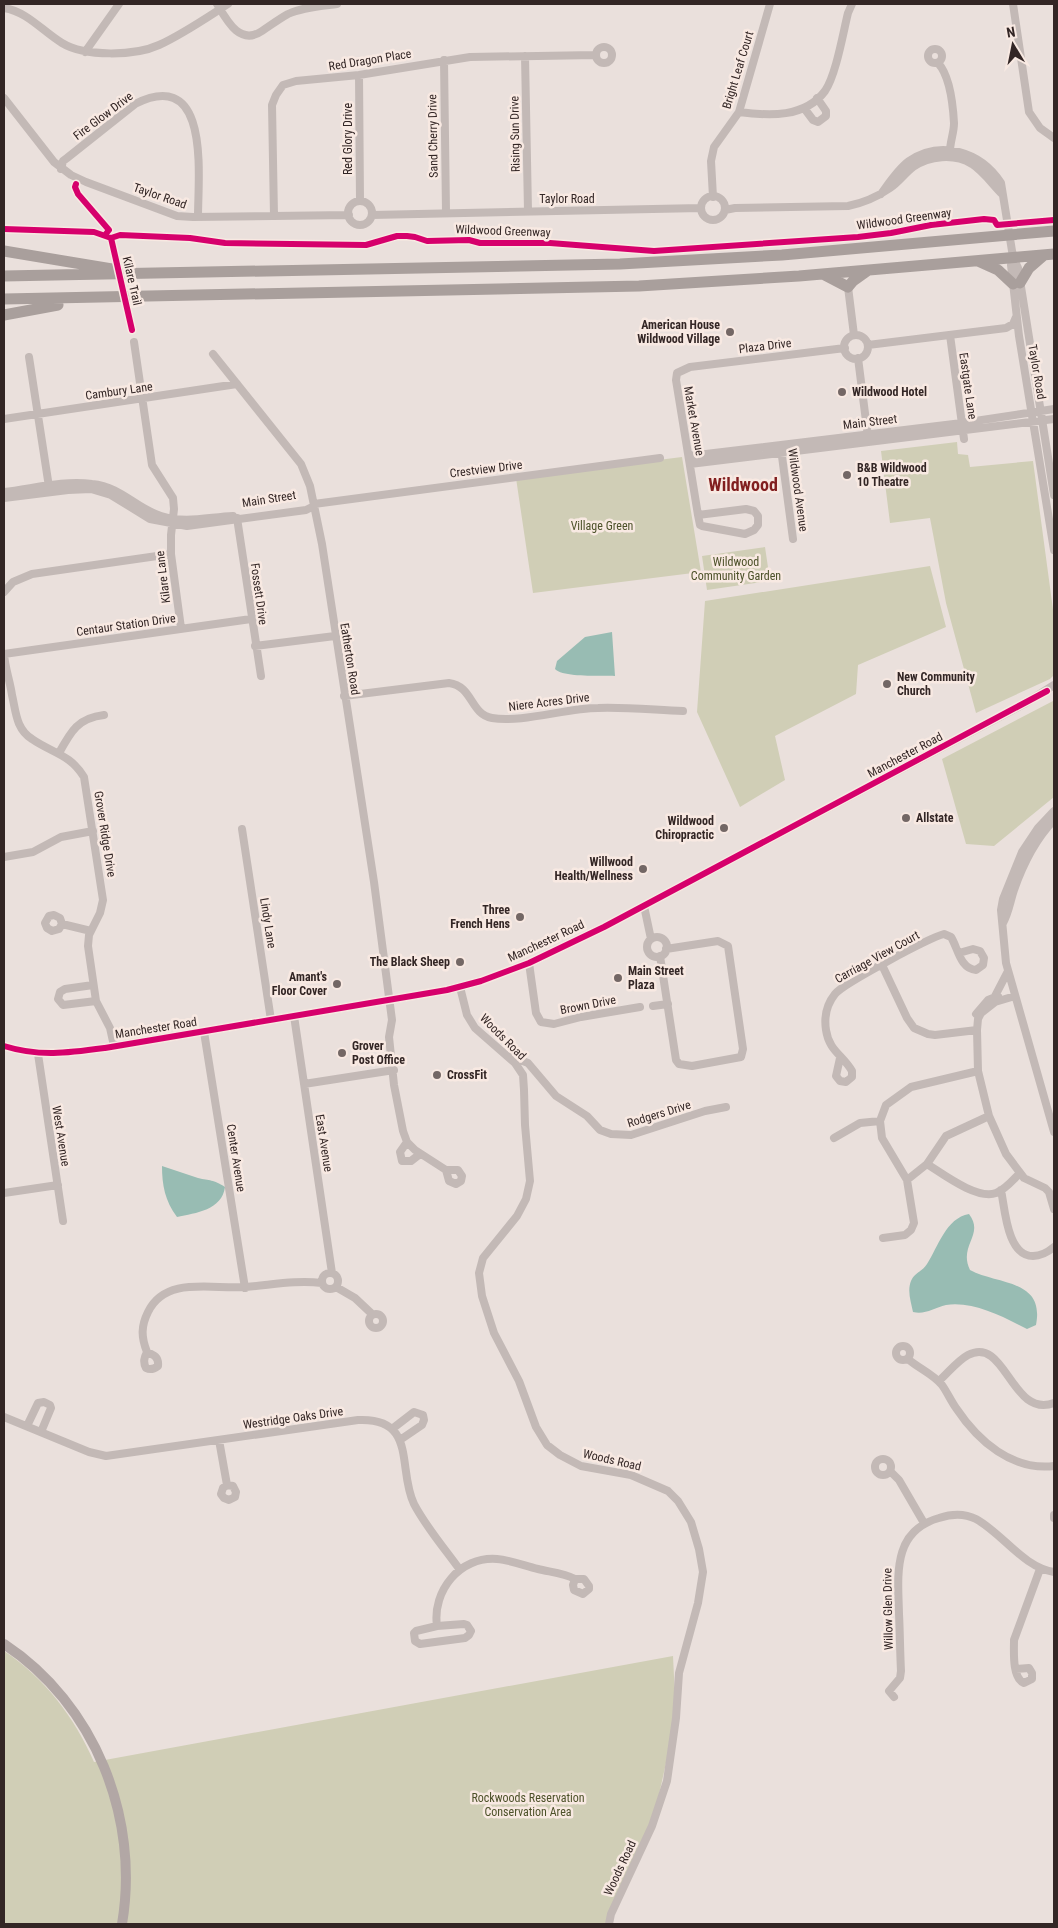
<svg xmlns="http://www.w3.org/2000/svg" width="1058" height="1928" font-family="'Roboto Condensed',sans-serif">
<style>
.green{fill:#d0ceb6}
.water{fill:#98bcb3}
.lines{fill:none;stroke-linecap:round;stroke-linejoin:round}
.minor{stroke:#c3b9b6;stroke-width:8}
.major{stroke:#b2a7a5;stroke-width:10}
.highway{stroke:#a99f9c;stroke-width:11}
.cycleway-casing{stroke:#f8e9e2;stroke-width:9}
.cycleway{stroke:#d6006c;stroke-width:6}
.poi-dot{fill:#736765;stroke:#f8e9e2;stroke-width:2}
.labels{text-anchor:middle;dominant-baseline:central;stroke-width:5;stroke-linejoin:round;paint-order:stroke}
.street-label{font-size:12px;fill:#332625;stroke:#f8e9e2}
.poi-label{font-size:12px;font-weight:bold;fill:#332625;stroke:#f8e9e2;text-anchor:start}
.park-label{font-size:12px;fill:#4c5129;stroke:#f8e9e2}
.district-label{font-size:18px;font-weight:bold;fill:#811e1f;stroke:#f8e9e2}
</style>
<rect width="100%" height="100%" fill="#eae0dc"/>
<path class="green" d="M 957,442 L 958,454 L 968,455 L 970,467 L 1033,461 L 1054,617 L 1054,675 L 1050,679 L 976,713 L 946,603 L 930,518 L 890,523 L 881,451 Z
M 682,457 L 701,572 L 533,593 L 516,478 Z
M 765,547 L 770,581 L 707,590 L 702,556 Z
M 930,566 L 946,627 L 858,665 L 856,694 L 775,736 L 785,780 L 740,807 L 697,712 L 705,601 Z
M 1053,701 L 1054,797 L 994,846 L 966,844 L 942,759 Z
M 4,1651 C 44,1677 75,1718 94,1762 L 673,1656 L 676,1718 L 652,1826 L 606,1924 L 4,1924 Z"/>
<path class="water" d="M 612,632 L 615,676 C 601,675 564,678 555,669 L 557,661 L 585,637 Z
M 162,1166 C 174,1170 186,1174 198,1178 C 210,1181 213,1179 225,1187 C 222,1210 196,1213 177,1217 C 165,1201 162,1185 162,1166 Z
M 969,1214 C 985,1235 958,1245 970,1270 C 998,1285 1045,1279 1036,1325 L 1027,1329 C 1003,1317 974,1301 946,1305 C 934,1308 925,1315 913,1312 C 911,1302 907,1291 911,1281 C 914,1273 923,1271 927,1264 C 938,1247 946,1218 969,1214 Z"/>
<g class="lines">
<path class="minor" d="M 217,4 C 227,21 240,46 262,31 C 271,25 279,19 288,14 C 303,7 321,6 337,4
M 1013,4 L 1029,112 L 1040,128 L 1054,138
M 4,8 C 28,12 42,31 62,43 C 85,57 135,56 159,45 C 183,34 206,18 228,4
M596 55a8 8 0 1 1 16 0a8 8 0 1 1-16 0Z
M928 56a7 7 0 1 1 14 0a7 7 0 1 1-14 0Z
M 85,52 L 119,4
M 525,56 L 528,211
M 444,60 L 446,212
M 938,63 C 950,76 953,105 954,123 C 954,134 949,144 950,155
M 359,75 L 360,201
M 4,98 L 54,162 L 71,175 L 86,182 L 177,216 L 193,217 L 349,215
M 804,108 L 813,120 L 818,122 L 826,116 L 826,111 L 817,98
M 739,112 C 769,116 805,118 825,91 C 836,75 843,33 848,13 L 852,4
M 61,169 L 63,161 L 67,158 L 135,104 C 211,66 198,175 198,217
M 881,194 C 889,183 898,169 909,161 C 941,139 981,152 1001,183 L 1013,257 L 1018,268 L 1054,495
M701 208a12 12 0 1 1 24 0a12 12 0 1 1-24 0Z
M 713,197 L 711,161 L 714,147 L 739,112 L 770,4
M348 213a12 12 0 1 1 24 0a12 12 0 1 1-24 0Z
M 725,210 L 735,208 L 848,206 C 863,203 877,197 890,188 C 899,182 905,173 913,167 C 929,156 954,153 972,164 C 984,172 992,184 1002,194
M 372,215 L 701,208
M 274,216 L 272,105 L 276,95 L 283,85 L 296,81 L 359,75 L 470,57 L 596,55
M 1013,257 L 1011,265 L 1019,336 L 1054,550
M 848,287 L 854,335
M 950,335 L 964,439
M844 347a12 12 0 1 1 24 0a12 12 0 1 1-24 0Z
M 134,342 L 152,465 L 173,498 L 174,509 L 171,535 L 171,554 L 181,628
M 868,345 L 1006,328 L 1013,324 L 1016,317
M 213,354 L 301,464 L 310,486 L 322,544 L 374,882 L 392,1020 L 389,1037 L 394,1085 L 403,1131 L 407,1142 L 415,1150 L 446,1170 L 449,1181 L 456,1184 L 461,1181 L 462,1176 L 458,1170 L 446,1170
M 29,357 L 49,487
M 858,358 L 868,437
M 4,419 L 237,384
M 781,449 L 793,539
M 689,456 L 962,423 L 1054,409
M 690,464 L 1054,419
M 4,492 C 32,489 63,480 92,484 C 122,487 135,508 161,516 C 185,524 209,517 233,516
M 4,498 L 68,490 L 91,489 L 111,495 L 150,519 L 187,526 L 306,510 L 314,506
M 314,504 L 660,458
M 746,509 L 754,511 L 758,516 L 758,525 L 754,530 L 745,534 L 702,526 L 700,525 L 698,515 Z
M 698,515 L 676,380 L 677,373 L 690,367 L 845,348
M 237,518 L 261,676
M 4,592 L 13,582 L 32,574 L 171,554
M 255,646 L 335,636
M 4,654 C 5,668 10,681 12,695 C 16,712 16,729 32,739 C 52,753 70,754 84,777 L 103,900 L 100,913 L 89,935 L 88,946 L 96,1001 L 110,1028 L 114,1046
M 4,654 L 251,619
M 344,696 L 449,683 C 473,686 470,714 492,718 C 522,723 567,708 598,708 C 626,707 655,710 683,711
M 59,753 C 71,731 78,718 104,715
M 1054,811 L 1038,828 L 1022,852 L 1003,899 L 1001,910 L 1006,963 L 1054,1132
M 242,829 L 271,1020
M 4,857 L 33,852 L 61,837 L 93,831
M 644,906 L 651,939
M 1003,923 C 1009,912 1010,902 1014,890 C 1023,864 1035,840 1054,820
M 62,924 L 60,918 L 54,915 L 49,916 L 45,923 L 47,928 L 52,931 L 59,929 L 62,924 L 91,931
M647 947a10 10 0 1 1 20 0a10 10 0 1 1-20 0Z
M 660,956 L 676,1060 L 679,1064 L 692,1066 L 741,1057 L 743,1049 L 728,946 L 718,941 L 666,949
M 529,963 L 536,1013 L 541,1022 L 554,1024 L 581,1017 L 640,1007
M 882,965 L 907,1018 L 914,1028 L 928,1034 L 935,1035 L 977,1030
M 93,985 L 65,989 L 60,992 L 58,999 L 63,1005 L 96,1001
M 460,987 L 467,1015 L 475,1028 L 515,1063 L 523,1075 L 524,1090 L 525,1125 L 530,1181 L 526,1199 L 517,1216 L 483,1258 L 479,1273 L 482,1296 L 494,1333 L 519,1381 L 536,1427 L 547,1445 L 560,1455 L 581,1466 L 631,1475 L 668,1491 L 678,1501 L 691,1522 L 699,1549 L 703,1572 L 698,1603 L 679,1673 L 676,1718 L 667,1781 L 652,1826 L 611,1914 L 609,1924
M 1015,996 L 995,1002 L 981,1013 L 978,1019 L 977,1030 L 978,1071 L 989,1116 L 1006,1154 L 1024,1178 L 1045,1188 L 1049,1192 L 1054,1209
M 994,998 L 1008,971
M 653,1006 L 668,1004
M 976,1014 L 988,1000 L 998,996
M 294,1016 L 332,1273
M 204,1032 L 245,1288
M 4,1046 C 39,1057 68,1053 105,1048 L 447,990 L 481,981 L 529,963 L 604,927 L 1024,704 L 1054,685
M 38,1054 L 63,1221
M 510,1056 L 528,1063 L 556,1096 L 587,1116 L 600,1130 L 611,1134 L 631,1135 L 705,1111 L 726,1107
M 840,1058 L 836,1076 L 840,1081 L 846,1082 L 852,1077 L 852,1071 C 843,1055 829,1051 826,1030 C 824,1017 827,1004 835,994 C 844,983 929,938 944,934 L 951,937 C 958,948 960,969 976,970 L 983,965 L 984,958 L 980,951 L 973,949 L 959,953
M 304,1084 L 394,1070
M 834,1138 L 860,1123 L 880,1121
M 407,1142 L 400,1152 L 402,1161 L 411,1161 L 420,1154
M 927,1164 C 943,1174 977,1200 996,1193 C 1005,1190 1013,1180 1020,1173
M 907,1180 L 927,1164 L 946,1136 L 989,1116
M 1001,1190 C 1005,1209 1007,1256 1033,1256 C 1041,1256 1048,1252 1054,1247
M 4,1193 L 58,1185
M 883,1238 L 905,1235 L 911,1230 L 914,1223 L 907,1180 L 882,1138 L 880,1121 L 886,1105 L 911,1087 L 978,1071
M322 1281a8 8 0 1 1 16 0a8 8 0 1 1-16 0Z
M 336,1287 L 355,1298 L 372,1314
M369 1321a7 7 0 1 1 14 0a7 7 0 1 1-14 0Z
M896 1353a7 7 0 1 1 14 0a7 7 0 1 1-14 0Z
M 147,1352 C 154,1355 159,1357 158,1366 C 154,1369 150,1370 146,1368 C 143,1362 144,1358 147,1352 C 141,1337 141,1326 148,1312 C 166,1275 214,1290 246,1287 C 272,1285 295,1280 322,1283
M 908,1359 C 918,1368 933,1374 942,1385 C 947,1392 951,1401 956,1408 C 978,1441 1012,1471 1054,1466
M 939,1381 C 948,1373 957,1361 968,1355 C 1006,1335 1011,1419 1054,1403
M 4,1417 L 89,1452 L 106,1456 L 358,1420 C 418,1417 397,1470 414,1504 C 426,1527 445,1549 460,1570
M 27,1426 L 38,1403 L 44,1402 L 50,1405 L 51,1408 L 41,1432
M 392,1429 L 414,1412 L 423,1415 L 424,1420 L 422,1425 L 400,1440
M 219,1440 L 227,1485 L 223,1488 L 221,1494 L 224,1498 L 229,1500 L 235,1497 L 236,1492 L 233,1486 L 227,1485
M875 1467a8 8 0 1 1 16 0a8 8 0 1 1-16 0Z
M 890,1471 L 899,1480 L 924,1523
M 1054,1515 L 1054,1518
M 437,1626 L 416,1631 L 414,1633 L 415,1641 L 420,1644 L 465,1638 L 469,1635 L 471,1631 L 467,1625 L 464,1624 L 437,1626 C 432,1591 460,1556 497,1559 C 511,1560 525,1566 538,1569 C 550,1572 564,1573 575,1579 L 584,1579 L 589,1586 L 589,1589 L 583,1594 L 574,1590 L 573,1585 L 575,1579
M 1016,1669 L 1029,1668 L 1032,1673 L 1032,1679 L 1024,1683 C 1012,1678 1014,1652 1014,1640 L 1040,1569
M 894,1697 L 889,1691 L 900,1678 L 901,1671 C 900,1652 900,1633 899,1614 C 898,1575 892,1531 939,1518 C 951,1514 964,1513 976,1519 C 1003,1534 1023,1567 1054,1572"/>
<path class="major" d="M 4,1644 C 95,1704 140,1818 122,1924"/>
<path class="highway" d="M 4,251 L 112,269
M 978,261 L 998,270 L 1013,284
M 825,275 L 848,287 L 853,281 L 867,271
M 4,276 L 620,264 L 782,255 L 1054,231
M 1020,283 L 1029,268 L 1044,255
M 4,299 L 639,286 L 799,276 L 1054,254
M 4,315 L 58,305"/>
<g class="cycleway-casing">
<path id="cycleway" d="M 76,184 L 75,187 L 78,194 L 109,230 L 105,235
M 4,229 L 94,232 L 111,238 L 120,235 L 190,238 L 225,243 L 366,245 L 397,236 L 407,236 L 415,237 L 427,241 L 469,240 L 480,243 L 550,243 L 654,251 L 858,237 L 891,233 L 931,225 L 984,219 L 994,220 L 997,225 L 1054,220
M 111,238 L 132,330
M 4,1046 C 39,1057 68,1053 105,1048 L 447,990 L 481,981 L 529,963 L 604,927 L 1047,691"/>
</g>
<use href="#cycleway" class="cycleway"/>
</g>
<g class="poi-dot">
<circle cx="730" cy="332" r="5"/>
<circle cx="842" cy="392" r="5"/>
<circle cx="847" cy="475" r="5"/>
<circle cx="887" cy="684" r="5"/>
<circle cx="906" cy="818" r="5"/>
<circle cx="724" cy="828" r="5"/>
<circle cx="643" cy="869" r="5"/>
<circle cx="520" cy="917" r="5"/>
<circle cx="460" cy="962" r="5"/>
<circle cx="618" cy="978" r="5"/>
<circle cx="337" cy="984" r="5"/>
<circle cx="342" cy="1053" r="5"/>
<circle cx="437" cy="1075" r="5"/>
</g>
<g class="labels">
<g class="street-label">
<text transform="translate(370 60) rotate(-9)">Red Dragon Place</text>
<text transform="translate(738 70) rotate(-73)">Bright Leaf Court</text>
<text transform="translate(103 116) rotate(-37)">Fire Glow Drive</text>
<text transform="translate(515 134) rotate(-91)">Rising Sun Drive</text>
<text transform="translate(433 136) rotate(-91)">Sand Cherry Drive</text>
<text transform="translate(348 139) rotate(-90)">Red Glory Drive</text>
<text transform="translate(160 196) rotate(19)">Taylor Road</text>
<text x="567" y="199">Taylor Road</text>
<text transform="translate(904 219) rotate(-8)">Wildwood Greenway</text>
<text transform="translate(503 231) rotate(2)">Wildwood Greenway</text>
<text transform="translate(132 281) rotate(77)">Kilare Trail</text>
<text transform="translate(765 346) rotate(-7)">Plaza Drive</text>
<text transform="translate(1037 372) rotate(80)">Taylor Road</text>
<text transform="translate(968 386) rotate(82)">Eastgate Lane</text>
<text transform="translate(119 391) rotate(-8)">Cambury Lane</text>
<text transform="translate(694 421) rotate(80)">Market Avenue</text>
<text transform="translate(870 422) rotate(-7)">Main Street</text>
<text transform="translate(486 469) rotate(-7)">Crestview Drive</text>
<text transform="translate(798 490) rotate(82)">Wildwood Avenue</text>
<text transform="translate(269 499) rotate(-9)">Main Street</text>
<text transform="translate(163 577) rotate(-97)">Kilare Lane</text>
<text transform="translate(259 594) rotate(82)">Fossett Drive</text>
<text transform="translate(126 625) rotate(-8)">Centaur Station Drive</text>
<text transform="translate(350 659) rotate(81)">Eatherton Road</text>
<text transform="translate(549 702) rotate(-7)">Niere Acres Drive</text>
<text transform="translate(905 755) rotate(-28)">Manchester Road</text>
<text transform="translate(105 834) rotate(81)">Grover Ridge Drive</text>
<text transform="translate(268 923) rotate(81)">Lindy Lane</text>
<text transform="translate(546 941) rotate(-25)">Manchester Road</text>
<text transform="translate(877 957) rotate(-29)">Carriage View Court</text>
<text transform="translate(588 1005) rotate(-11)">Brown Drive</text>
<text transform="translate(156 1028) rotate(-9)">Manchester Road</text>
<text transform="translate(503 1037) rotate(45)">Woods Road</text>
<text transform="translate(659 1114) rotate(-17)">Rodgers Drive</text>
<text transform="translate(61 1136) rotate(81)">West Avenue</text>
<text transform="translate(324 1143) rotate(81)">East Avenue</text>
<text transform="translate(236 1158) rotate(81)">Center Avenue</text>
<text transform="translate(293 1418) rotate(-8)">Westridge Oaks Drive</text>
<text transform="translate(612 1460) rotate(13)">Woods Road</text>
<text transform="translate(888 1609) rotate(-91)">Willow Glen Drive</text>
<text transform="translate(620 1868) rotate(-65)">Woods Road</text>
</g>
<g class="poi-label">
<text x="720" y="325" text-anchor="end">American House<tspan x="720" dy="14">Wildwood Village</tspan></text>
<text x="852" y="392">Wildwood Hotel</text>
<text x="857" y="468">B&amp;B Wildwood<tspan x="857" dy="14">10 Theatre</tspan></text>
<text x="897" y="677">New Community<tspan x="897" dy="14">Church</tspan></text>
<text x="916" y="818">Allstate</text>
<text x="714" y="821" text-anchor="end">Wildwood<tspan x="714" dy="14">Chiropractic</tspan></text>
<text x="633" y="862" text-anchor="end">Willwood<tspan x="633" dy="14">Health/Wellness</tspan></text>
<text x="510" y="910" text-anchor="end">Three<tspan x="510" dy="14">French Hens</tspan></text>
<text x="450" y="962" text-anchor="end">The Black Sheep</text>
<text x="628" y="971">Main Street<tspan x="628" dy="14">Plaza</tspan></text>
<text x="327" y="977" text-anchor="end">Amant's<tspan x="327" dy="14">Floor Cover</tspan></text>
<text x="352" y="1046">Grover<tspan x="352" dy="14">Post Office</tspan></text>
<text x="447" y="1075">CrossFit</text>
</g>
<g class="park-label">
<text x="602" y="526">Village Green</text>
<text x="736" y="562">Wildwood<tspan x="736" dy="14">Community Garden</tspan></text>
<text x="528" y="1798">Rockwoods Reservation<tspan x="528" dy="14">Conservation Area</tspan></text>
</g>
<g class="district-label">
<text x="743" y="484">Wildwood</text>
</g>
</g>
<rect width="1058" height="1928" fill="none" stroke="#332625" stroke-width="10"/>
<g transform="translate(1013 45) rotate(350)" stroke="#f8e9e2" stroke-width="4" paint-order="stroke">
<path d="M0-4L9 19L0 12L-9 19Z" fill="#332625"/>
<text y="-8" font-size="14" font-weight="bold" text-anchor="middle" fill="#332625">N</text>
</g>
</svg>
